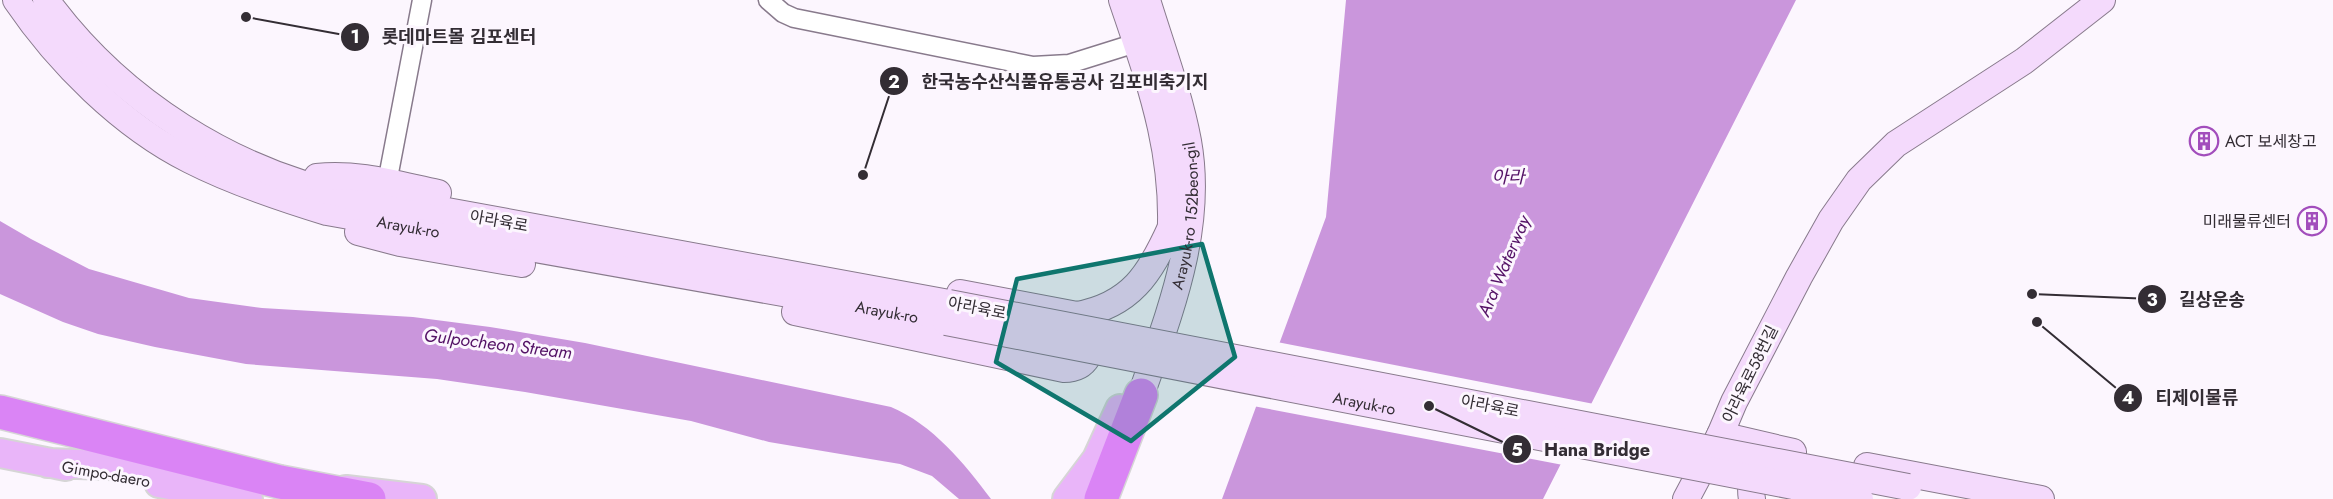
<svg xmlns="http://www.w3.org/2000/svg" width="2333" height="499" font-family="Jost,'Noto Sans KR',sans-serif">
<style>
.water{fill:#ca96dc}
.pier{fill:#fcf6fe}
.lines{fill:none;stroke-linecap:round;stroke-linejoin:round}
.street-casing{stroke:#887a8c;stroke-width:21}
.secondary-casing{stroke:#887a8c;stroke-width:28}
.primary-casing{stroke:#d6d5d6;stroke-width:32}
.highway-casing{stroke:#d6d5d6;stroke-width:36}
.street{stroke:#fff;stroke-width:18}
.secondary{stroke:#f4dafc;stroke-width:26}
.primary{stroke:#e9b5f9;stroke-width:28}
.highway{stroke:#da84f5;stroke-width:33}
.secondary-bridge-casing{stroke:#887a8c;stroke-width:28;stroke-linecap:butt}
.secondary-bridge{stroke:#f4dafc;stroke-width:26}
.marked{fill:#0f766e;fill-opacity:0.2;stroke:#0f766e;stroke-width:4.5;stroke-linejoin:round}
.labels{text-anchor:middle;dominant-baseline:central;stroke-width:6;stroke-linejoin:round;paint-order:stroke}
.poi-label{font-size:16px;fill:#332d34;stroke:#fcf6fe;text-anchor:start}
.street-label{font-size:16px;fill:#332d34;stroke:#fcf6fe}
.water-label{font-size:18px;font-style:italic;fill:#541266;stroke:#fcf6fe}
.leader{fill:none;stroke:#332d34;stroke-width:2}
.callout-dot{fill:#332d34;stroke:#fcf6fe;stroke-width:2}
.mark-label{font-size:18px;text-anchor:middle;font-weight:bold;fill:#fff}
.callout-label{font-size:18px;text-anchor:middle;font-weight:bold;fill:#332d34;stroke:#fcf6fe;stroke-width:6;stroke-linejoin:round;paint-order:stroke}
</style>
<rect width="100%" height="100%" fill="#fcf6fe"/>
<path class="water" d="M 1346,0 L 1796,0 L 1543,499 L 1222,499 L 1326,217 Z
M 0,221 L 31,239 L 89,269 L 189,298 L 262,308 L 413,317 L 490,327 L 585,343 L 891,407 C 932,424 965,464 991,499 L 959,499 L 932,476 L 900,464 L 769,442 L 691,421 L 525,392 L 437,379 L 246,364 L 155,347 L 98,334 L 63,322 L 0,294 Z"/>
<path class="pier" d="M 1277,342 L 1594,404 L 1563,465 L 1253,406 Z"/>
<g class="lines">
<g class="street-casing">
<path id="street" d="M 768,0 L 783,13 L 794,18 L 1033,66 L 1069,64 L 1136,43
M 387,183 L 422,0"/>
</g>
<g class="secondary-casing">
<g id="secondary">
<path id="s1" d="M 16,0 C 58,62 122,126 190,160 C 233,182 281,198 327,212 L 946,322"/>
<path d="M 46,0 C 119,100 233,173 355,197 C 374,201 395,203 414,205 L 949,303"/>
<path d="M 1122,0 C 1150,83 1177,155 1170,245"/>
<path d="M 317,177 C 356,172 399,185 438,193"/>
<path d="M 358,232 L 400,243 L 522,264"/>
<path d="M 960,293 L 1077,315 C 1131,305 1150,274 1171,227"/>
<path d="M 795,312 L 1064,369 C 1087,369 1095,350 1090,330"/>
<path id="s2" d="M 1141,395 C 1169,314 1204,229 1188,141 C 1179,93 1161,46 1147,0"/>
<path d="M 1720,435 L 1793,452"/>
<path d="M 1867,466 L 2041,499"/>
<path d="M 1686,499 L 1720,435 L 1734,402 L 1799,277 L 1831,220 L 1859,180 L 1896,144 L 2024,61 L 2102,0"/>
<path d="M 1752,499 C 1749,484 1754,472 1761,458"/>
</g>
</g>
<g class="primary-casing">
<path id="primary" d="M 0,453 L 66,466
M 48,463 L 167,467 L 190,471
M 159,483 L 248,499
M 346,490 L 422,499
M 1067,499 L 1097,459 L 1120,409"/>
</g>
<g class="highway-casing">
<path id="highway" d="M 0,412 L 280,482 L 369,499
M 1101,499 L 1141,395"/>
</g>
<use href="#street" class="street"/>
<use href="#secondary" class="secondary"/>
<use href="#primary" class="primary"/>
<use href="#highway" class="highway"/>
<g class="secondary-bridge-casing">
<g id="secondary-bridge">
<path d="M 949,303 L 1908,487"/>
<path id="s3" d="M 946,322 L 1860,499"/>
</g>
</g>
<use href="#secondary-bridge" class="secondary-bridge"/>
</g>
<path class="marked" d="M 1202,244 L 1235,357 L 1131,441 L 996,362 L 1017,279 Z"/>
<defs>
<g id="building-ring" transform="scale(1.5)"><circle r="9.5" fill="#fcf6fe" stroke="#a24dbc" stroke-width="1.5"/><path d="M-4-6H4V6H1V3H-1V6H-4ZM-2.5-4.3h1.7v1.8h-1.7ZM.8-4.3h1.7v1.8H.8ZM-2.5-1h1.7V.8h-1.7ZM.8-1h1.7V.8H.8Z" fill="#a24dbc"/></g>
</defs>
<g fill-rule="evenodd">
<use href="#building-ring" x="2204" y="141"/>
<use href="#building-ring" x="2312" y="221"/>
</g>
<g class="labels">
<g class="poi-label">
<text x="2225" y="141">ACT 보세창고</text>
<text x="2291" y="221" text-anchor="end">미래물류센터</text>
</g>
<g class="street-label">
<text stroke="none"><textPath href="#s2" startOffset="186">Arayuk-ro 152beon-gil</textPath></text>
<text transform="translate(499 221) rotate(10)">아라육로</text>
<text stroke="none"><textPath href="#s1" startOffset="468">Arayuk-ro</textPath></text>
<text transform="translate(977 308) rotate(11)">아라육로</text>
<text stroke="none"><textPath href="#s1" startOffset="954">Arayuk-ro</textPath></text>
<text transform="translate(1750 374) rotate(-64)">아라육로58번길</text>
<text stroke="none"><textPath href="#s3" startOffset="426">Arayuk-ro</textPath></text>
<text transform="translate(1490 406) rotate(11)">아라육로</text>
<text transform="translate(106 474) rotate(10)">Gimpo-daero</text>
</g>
<g class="water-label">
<text x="1508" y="177">아라</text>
<text transform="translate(1504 266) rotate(-67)">Ara Waterway</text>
<text transform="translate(498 344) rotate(7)">Gulpocheon Stream</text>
</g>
</g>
<path class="leader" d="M246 17L355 37M863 175L894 81M2032 294L2152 299M2037 322L2128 398M1429 406L1517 449"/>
<g class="callout-dot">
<circle cx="246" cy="17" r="6"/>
<circle cx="863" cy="175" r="6"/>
<circle cx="2032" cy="294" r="6"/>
<circle cx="2037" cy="322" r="6"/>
<circle cx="1429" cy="406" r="6"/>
<circle cx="355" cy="37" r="15"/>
<circle cx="894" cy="81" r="15"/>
<circle cx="2152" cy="299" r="15"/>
<circle cx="2128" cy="398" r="15"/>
<circle cx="1517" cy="449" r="15"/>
</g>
<g class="mark-label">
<text x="355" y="43">1</text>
<text x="894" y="88">2</text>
<text x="2152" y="306">3</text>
<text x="2128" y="404">4</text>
<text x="1517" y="456">5</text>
</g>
<g class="callout-label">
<text x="459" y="43">롯데마트몰 김포센터</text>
<text x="1065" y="88">한국농수산식품유통공사 김포비축기지</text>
<text x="2212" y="306">길상운송</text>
<text x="2197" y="404">티제이물류</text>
<text x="1597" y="456">Hana Bridge</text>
</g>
</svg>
